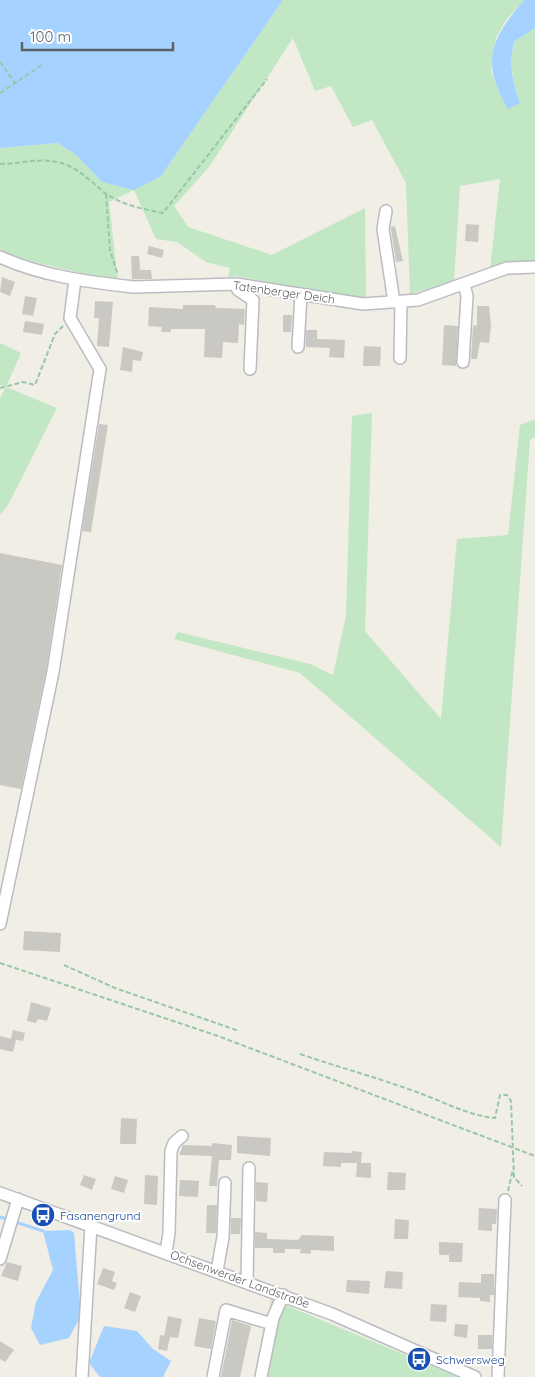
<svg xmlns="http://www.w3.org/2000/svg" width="535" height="1377" font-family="Quicksand,sans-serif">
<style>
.green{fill:#c1e7c4}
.water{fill:#a6d2ff}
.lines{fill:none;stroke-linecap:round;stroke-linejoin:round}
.stream{stroke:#a6d2ff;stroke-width:3}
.building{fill:#cac8c2}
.minor-casing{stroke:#babcc1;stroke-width:14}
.path{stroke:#99c6a9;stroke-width:2;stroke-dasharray:5 2.5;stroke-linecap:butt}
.minor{stroke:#fff;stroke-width:11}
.labels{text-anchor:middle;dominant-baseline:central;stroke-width:4;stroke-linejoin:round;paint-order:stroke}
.street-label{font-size:12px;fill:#5d6066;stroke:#fff}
.transit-label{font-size:12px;fill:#164399;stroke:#fff;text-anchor:start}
</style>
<rect width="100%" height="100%" fill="#f0eee5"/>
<path class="green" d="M 283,0 L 524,0 L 506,20 L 496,38 L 491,71 L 500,95 L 520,103 C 512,81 510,65 514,42 L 535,28 L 535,263 L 490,269 L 500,179 L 460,186 L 454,282 L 410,294 L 406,183 L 372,120 L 353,127 L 331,86 L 315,91 L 293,38 L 209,167 L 174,206 L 188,227 L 272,255 L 365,208 L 366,298 L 330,294 L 237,276 L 228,277 L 230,268 L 206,262 L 177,242 L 156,239 L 134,190 L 109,202 L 118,282 L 18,258 L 0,249 L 0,148 L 58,143 L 76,155 L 102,182 L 161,176 Z
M 0,343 L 21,353 L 6,387 L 57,408 L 8,505 L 0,515 L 0,398 L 6,387 L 0,385 Z
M 372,413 L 365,631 L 441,719 L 457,539 L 508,535 L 520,425 L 535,419 L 535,437 L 530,440 L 501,847 L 300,673 L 174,639 L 178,632 L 310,664 L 333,675 L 346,616 L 352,416 Z
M 271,1299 L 458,1377 L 263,1377 Z"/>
<path class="water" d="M 0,0 L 283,0 L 161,176 L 134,190 L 102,182 L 76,155 L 58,143 L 0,148 Z
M 524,0 L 535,0 L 535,28 L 514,42 C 509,65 512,81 520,103 L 508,109 C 480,62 491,39 524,0 Z
M 70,1230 L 74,1233 L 81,1316 L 69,1338 L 40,1345 L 31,1328 L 36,1302 L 53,1270 L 43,1231 Z
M 104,1326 L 137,1331 L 153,1349 L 171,1361 L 163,1377 L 100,1377 L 89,1363 Z"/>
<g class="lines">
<path class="stream" d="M 0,1217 L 43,1231"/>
</g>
<path class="building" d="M 466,224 L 479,225 L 478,242 L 465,241 Z
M 395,226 L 403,261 L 396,262 L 391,229 L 391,227 Z
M 149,246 L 164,250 L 162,258 L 147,254 Z
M 131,256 L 139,256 L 140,270 L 151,270 L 152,279 L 132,279 Z
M 2,277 L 15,282 L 10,296 L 0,292 Z
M 25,296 L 37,298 L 33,316 L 22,314 Z
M 95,301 L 113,302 L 109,347 L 97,346 L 99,318 L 94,318 Z
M 183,305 L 215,305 L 216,308 L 245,309 L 244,325 L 239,324 L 238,343 L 223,342 L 222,358 L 204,357 L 205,329 L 171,329 L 171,332 L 161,332 L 162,327 L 148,326 L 149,307 L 183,309 Z
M 477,306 L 489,306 L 491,326 L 489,343 L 480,342 L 477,359 L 471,359 L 473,326 L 477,325 Z
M 283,315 L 292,315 L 291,332 L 283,332 Z
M 25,321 L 44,324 L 42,335 L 23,332 Z
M 444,325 L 458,326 L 456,366 L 442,365 Z
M 306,330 L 317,330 L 317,339 L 345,340 L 344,358 L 329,357 L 330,348 L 306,347 Z
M 364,346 L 381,347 L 380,366 L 363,366 Z
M 123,347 L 143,352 L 141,361 L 133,360 L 132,372 L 120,370 Z
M 99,424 L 108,425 L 91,532 L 82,531 Z
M 0,553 L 62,565 L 46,671 L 21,789 L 0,785 Z
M 24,931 L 61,933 L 60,952 L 23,950 Z
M 31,1002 L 51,1008 L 47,1021 L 38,1019 L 36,1023 L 27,1021 Z
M 13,1030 L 25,1033 L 23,1041 L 11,1039 Z
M 0,1036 L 16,1040 L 13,1052 L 0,1049 Z
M 121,1118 L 137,1119 L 136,1144 L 120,1144 Z
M 237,1136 L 271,1138 L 270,1156 L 237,1153 Z
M 212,1143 L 232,1145 L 231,1160 L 219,1160 L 217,1186 L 209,1186 L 212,1156 L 179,1155 L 183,1145 L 212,1146 Z
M 352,1151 L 362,1152 L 361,1163 L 371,1163 L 371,1178 L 356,1177 L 357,1163 L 341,1163 L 341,1167 L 323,1166 L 324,1152 L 352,1153 Z
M 388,1172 L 406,1173 L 405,1190 L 387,1190 Z
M 84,1175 L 96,1179 L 92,1190 L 80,1185 Z
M 145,1175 L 158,1176 L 157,1205 L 144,1204 Z
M 115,1176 L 128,1180 L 124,1193 L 111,1189 Z
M 180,1180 L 199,1181 L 198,1197 L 179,1196 Z
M 256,1182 L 268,1183 L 267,1202 L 256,1201 Z
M 207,1205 L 217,1205 L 216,1233 L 206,1233 Z
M 479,1208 L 497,1209 L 496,1224 L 492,1224 L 492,1231 L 478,1230 Z
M 231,1218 L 241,1218 L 240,1234 L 231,1234 Z
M 395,1219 L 409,1220 L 408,1239 L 394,1239 Z
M 255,1232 L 267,1233 L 267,1239 L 298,1240 L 302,1235 L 334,1236 L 334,1251 L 311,1250 L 311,1254 L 300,1253 L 301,1249 L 285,1249 L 285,1253 L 273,1253 L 273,1248 L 255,1248 Z
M 439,1242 L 463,1243 L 462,1262 L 449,1262 L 449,1255 L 439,1255 Z
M 7,1262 L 22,1266 L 18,1281 L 1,1276 Z
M 103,1268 L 115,1272 L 112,1281 L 117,1283 L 114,1290 L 97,1284 Z
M 386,1271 L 403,1272 L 402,1289 L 384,1288 Z
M 481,1274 L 494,1274 L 494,1295 L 490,1295 L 490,1302 L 480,1301 L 480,1298 L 458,1297 L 459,1282 L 481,1283 Z
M 347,1280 L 370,1281 L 369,1294 L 346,1292 Z
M 130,1292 L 141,1296 L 135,1312 L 124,1308 Z
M 431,1304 L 447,1305 L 446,1322 L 430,1321 Z
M 168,1316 L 182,1319 L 178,1338 L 164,1336 Z
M 199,1318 L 216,1321 L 211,1349 L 194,1346 Z
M 232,1320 L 251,1326 L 240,1377 L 221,1377 Z
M 455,1324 L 468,1325 L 467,1338 L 454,1336 Z
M 160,1335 L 170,1337 L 167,1351 L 158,1349 Z
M 478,1335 L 492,1335 L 492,1349 L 478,1349 Z
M 0,1341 L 14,1350 L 5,1362 L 0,1359 Z"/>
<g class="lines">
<g class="minor-casing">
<path id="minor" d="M 386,211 L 383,229 L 394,302
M 0,257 C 42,276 88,282 134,287 L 236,284 L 363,304 L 418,300 L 507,268 L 535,267
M 236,284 L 238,290 L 253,300 L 250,369
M 298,347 L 301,294
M 400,358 L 401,301
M 463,362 L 467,296 L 464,284
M 0,924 L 53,672 L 100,369 L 70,318 L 75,280
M 0,1193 L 332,1314 L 475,1377
M 166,1252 L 169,1233 L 171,1151 L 174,1143 L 182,1136
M 0,1259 L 18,1199
M 217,1271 L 223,1237 L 225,1183
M 247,1282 L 249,1168
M 82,1377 L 91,1225
M 213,1377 L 226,1310 L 272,1324
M 261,1377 L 273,1318 L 283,1295
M 498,1377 L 505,1200"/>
</g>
<path class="path" d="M 0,62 L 15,83
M 0,93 L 42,65
M 0,164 C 21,164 40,157 61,163 C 79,168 91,182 105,193 C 122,205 143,209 163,213 L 267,79
M 106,194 L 110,250 L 118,275
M 0,388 L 23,382 L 35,385 L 55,334 L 63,326
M 0,963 L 218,1036 L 535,1156
M 64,965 L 115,988 L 239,1031
M 300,1054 C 341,1068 382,1079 422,1094 C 446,1103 470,1116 495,1118 L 500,1095 L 507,1095 L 511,1101 L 514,1177 L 522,1186
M 508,1191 L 513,1169"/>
<use href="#minor" class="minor"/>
</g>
<defs>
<g id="bus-disc" transform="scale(1.25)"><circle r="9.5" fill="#1a4fb4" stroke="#fff"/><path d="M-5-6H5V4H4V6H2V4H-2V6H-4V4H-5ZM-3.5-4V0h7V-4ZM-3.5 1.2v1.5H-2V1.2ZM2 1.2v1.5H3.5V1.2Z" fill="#fff"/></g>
</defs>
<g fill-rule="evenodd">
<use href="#bus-disc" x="43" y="1215"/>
<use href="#bus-disc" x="419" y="1359"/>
</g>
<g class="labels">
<g class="street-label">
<text transform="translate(284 292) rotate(8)">Tatenberger Deich</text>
<text transform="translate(240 1279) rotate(20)">Ochsenwerder Landstraße</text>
</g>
<g class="transit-label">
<text x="60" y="1215">Fasanengrund</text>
<text x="436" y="1359">Schwersweg</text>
</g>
</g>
<path d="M22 42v8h151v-8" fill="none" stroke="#5d6066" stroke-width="2.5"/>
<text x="30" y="42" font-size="15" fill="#5d6066" stroke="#ffffff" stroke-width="4" paint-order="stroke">100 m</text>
</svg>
